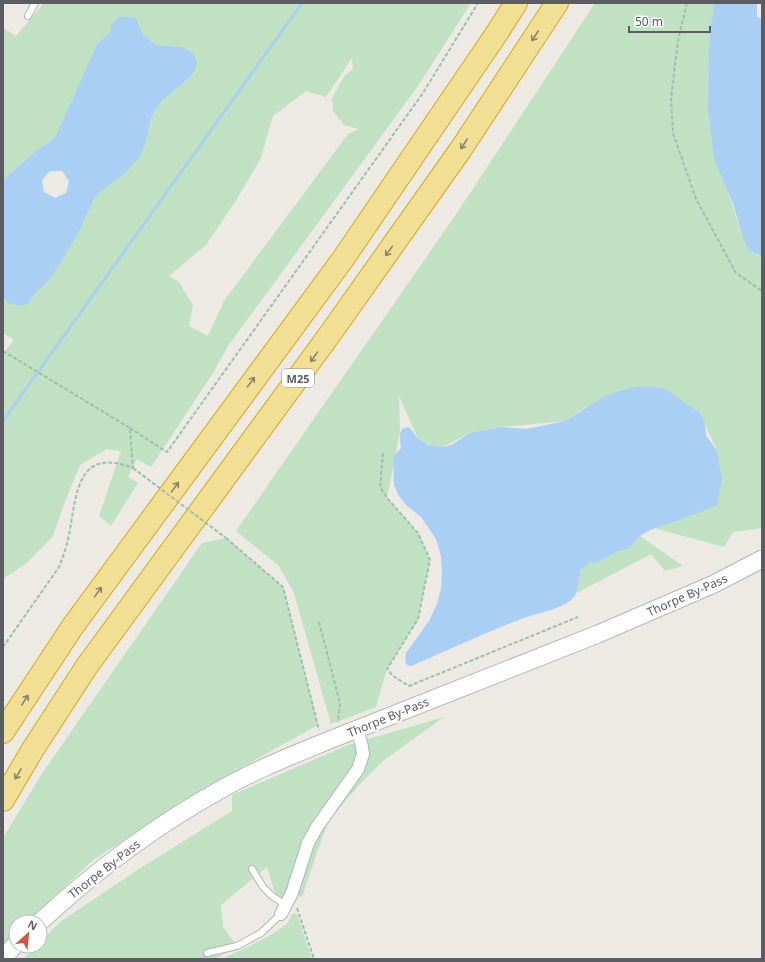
<svg xmlns="http://www.w3.org/2000/svg" width="765" height="962" font-family="'Noto Sans',sans-serif">
<style>
.green{fill:#c1e1c3;fill-rule:evenodd}
.water{fill:#a9cff5;fill-rule:evenodd}
.lines{fill:none;stroke-linecap:round;stroke-linejoin:round}
.stream{stroke:#a9cff5;stroke-width:3}
.service-casing{stroke:#b3b4b8;stroke-width:8}
.minor-casing{stroke:#b3b4b8;stroke-width:14}
.secondary-casing{stroke:#b4b6bb;stroke-width:19}
.motorway-casing{stroke:#d6a718;stroke-width:24}
.path{stroke:#9cc1a9;stroke-width:2;stroke-dasharray:4 2;stroke-linecap:butt}
.service{stroke:#fff;stroke-width:6}
.minor{stroke:#fff;stroke-width:12}
.secondary{stroke:#fff;stroke-width:17}
.motorway{stroke:#f1e094;stroke-width:22}
.path-bridge{stroke:#9cc1a9;stroke-width:2;stroke-dasharray:4 2;stroke-linecap:butt}
.oneway{stroke:#888471}
.labels{text-anchor:middle;dominant-baseline:central;stroke-width:4;stroke-linejoin:round;paint-order:stroke}
.shield{fill:#fff;stroke:#8c8e91;stroke-width:1}
.shield-label{font-size:11px;font-weight:bold;fill:#5b5d62}
.street-label{font-size:12px;fill:#5b5d62;stroke:#fff}
</style>
<rect width="100%" height="100%" fill="#eceae3"/>
<path class="green" d="M 44,3 L 471,3 L 418,86 L 228,346 L 213,373 L 151,467 L 137,459 L 128,477 L 138,483 L 111,526 L 99,516 L 121,451 L 107,449 L 80,465 L 64,504 L 53,536 L 28,562 L 3,579 L 3,354 L 14,340 L 3,333 L 3,298 L 5,300 L 28,304 L 37,291 L 44,286 L 80,230 L 95,197 L 146,142 L 151,119 L 155,110 L 162,101 L 189,78 L 182,47 L 156,45 L 142,34 L 110,32 L 97,44 L 58,134 L 52,140 L 37,150 L 3,180 L 3,28 L 16,36 ZM 352,58 L 353,69 L 345,75 L 332,98 L 333,111 L 344,125 L 359,129 L 348,134 L 224,301 L 208,336 L 189,326 L 193,305 L 179,282 L 169,276 L 206,245 L 237,199 L 261,158 L 273,116 L 306,91 L 326,97 Z
M 595,3 L 715,3 L 711,24 L 726,187 L 744,241 L 758,256 L 762,257 L 762,528 L 733,532 L 724,547 L 654,528 L 693,515 L 717,451 L 700,413 L 586,407 L 565,421 L 502,427 L 472,432 L 443,447 L 428,445 L 418,439 L 399,396 L 400,432 L 387,498 L 418,533 L 430,560 L 418,619 L 387,669 L 376,707 L 331,724 L 294,593 L 279,566 L 236,531 L 457,213 Z
M 640,536 L 683,566 L 665,571 L 651,554 L 577,593 L 579,572 L 591,561 L 616,552 L 628,549 Z
M 226,538 L 283,587 L 318,725 L 208,786 L 93,860 L 28,922 L 16,922 L 16,933 L 3,945 L 3,838 L 41,775 L 202,543 Z
M 444,717 L 383,761 L 358,786 L 338,810 L 328,823 L 322,838 L 302,897 L 292,893 L 277,900 L 267,867 L 221,905 L 223,927 L 237,946 L 215,959 L 23,959 L 36,946 L 40,946 L 40,942 L 60,922 L 139,869 L 232,811 L 232,795 L 348,745 Z
M 295,913 L 297,914 L 312,959 L 222,959 C 242,949 267,939 284,926 C 288,923 290,920 291,915 Z"/>
<path class="water" d="M 715,3 L 757,3 L 757,17 L 762,19 L 762,257 L 749,250 L 744,241 L 733,204 L 714,159 L 708,109 L 709,54 L 711,24 Z
M 119,17 L 128,17 L 136,18 L 142,34 L 156,45 L 182,47 L 194,54 L 197,63 L 194,72 L 189,78 L 162,101 L 155,110 L 151,119 L 146,142 L 139,158 L 125,173 L 100,192 L 95,197 L 80,230 L 63,259 L 50,278 L 44,286 L 37,291 L 28,304 C 19,306 9,306 3,298 L 3,180 L 37,150 L 52,140 L 57,134 L 97,44 L 110,32 L 111,25 ZM 50,171 L 62,171 L 69,181 L 66,193 L 55,198 L 44,192 L 42,180 Z
M 648,386 L 665,389 L 700,413 L 705,423 L 706,435 L 717,451 L 722,479 L 717,505 L 693,515 L 650,530 L 640,536 L 628,549 L 616,552 L 604,559 L 594,563 L 591,561 L 579,572 L 581,574 C 576,583 580,592 572,599 C 562,609 538,613 524,618 C 486,632 449,650 411,666 C 404,666 405,658 406,653 L 429,621 L 437,604 L 441,588 L 442,573 L 441,556 L 436,539 L 421,517 L 406,505 L 399,496 L 394,485 L 393,459 L 395,454 L 401,448 C 400,440 397,425 410,428 L 418,439 L 428,445 L 443,447 L 451,445 L 472,432 L 502,427 L 526,429 L 565,421 L 605,396 L 630,388 Z"/>
<g class="lines">
<path class="stream" d="M 3,421 L 302,3"/>
<g class="service-casing">
<path id="service" d="M 28,16 L 35,3
M 252,869 L 263,887 L 272,896 L 286,905
M 207,953 L 237,946 L 261,933 L 281,914"/>
</g>
<g class="minor-casing">
<path id="minor" d="M 281,914 L 292,893 L 308,843 L 317,827 L 358,769 L 363,754 L 361,742 L 356,729"/>
</g>
<g class="secondary-casing">
<path id="secondary" d="M 40,922 C 95,871 155,826 220,790 C 253,771 288,757 322,743 L 598,634 L 714,584 L 762,559
M 3,958 L 16,944"/>
</g>
<g class="motorway-casing">
<path id="motorway" d="M 3,732 L 73,626 L 343,259 L 495,36 L 516,3
M 3,800 L 33,749 L 87,666 L 330,334 L 461,149 L 557,3"/>
</g>
<path class="path" d="M 687,3 L 678,40 L 671,99 L 673,133 L 696,199 L 736,273 L 762,291
M 3,351 L 130,428 L 133,468 C 79,447 77,490 70,529 C 68,542 64,555 59,567 L 3,647
M 130,428 L 167,452 L 423,93 L 478,3
M 383,453 L 380,487 L 387,498 L 418,533 L 430,560 L 418,619 L 387,669 L 393,676 L 409,686 L 578,617
M 226,538 L 283,587 L 319,730
M 319,622 L 340,703 L 338,722
M 297,908 L 314,959"/>
<use href="#service" class="service"/>
<use href="#minor" class="minor"/>
<use href="#secondary" class="secondary"/>
<use href="#motorway" class="motorway"/>
<path class="path-bridge" d="M 133,468 L 226,538"/>
</g>
<defs><path id="oneway-shaft" d="M-6 0H5M1.5-3L5.5 0L1.5 3" fill="none" stroke-width="1.6" stroke-linecap="round" stroke-linejoin="round"/></defs>
<g class="oneway">
<use href="#oneway-shaft" transform="translate(535 36) rotate(123)"/>
<use href="#oneway-shaft" transform="translate(464 144) rotate(123)"/>
<use href="#oneway-shaft" transform="translate(389 251) rotate(125)"/>
<use href="#oneway-shaft" transform="translate(314 357) rotate(126)"/>
<use href="#oneway-shaft" transform="translate(251 382) rotate(-54)"/>
<use href="#oneway-shaft" transform="translate(175 487) rotate(-54)"/>
<use href="#oneway-shaft" transform="translate(98 592) rotate(-54)"/>
<use href="#oneway-shaft" transform="translate(25 700) rotate(-57)"/>
<use href="#oneway-shaft" transform="translate(18 774) rotate(120)"/>
</g>
<g class="labels">
<rect class="shield" x="282" y="369" width="32" height="18" rx="3"/>
<g class="shield-label">
<text x="298" y="378">M25</text>
</g>
<g class="street-label">
<text transform="translate(687 595) rotate(-24)">Thorpe By-Pass</text>
<text transform="translate(388 717) rotate(-22)">Thorpe By-Pass</text>
<text transform="translate(104 869) rotate(-38)">Thorpe By-Pass</text>
</g>
</g>
<rect width="765" height="962" fill="none" stroke="#5b5d62" stroke-width="8"/>
<g transform="translate(28 934) rotate(27)"><circle r="19" fill="#ffffff" stroke="#bdbec0"/>
<path d="M0-3L7 15L0 10L-7 15Z" fill="#d6543f"/>
<text y="-6" font-size="11" font-weight="bold" text-anchor="middle" fill="#5b5d62">N</text>
</g>
<path d="M629 26v6h81v-6" fill="none" stroke="#5b5d62" stroke-width="2"/>
<text x="635" y="26" font-size="12" fill="#5b5d62" stroke="#ffffff" stroke-width="3" paint-order="stroke">50 m</text>
</svg>
